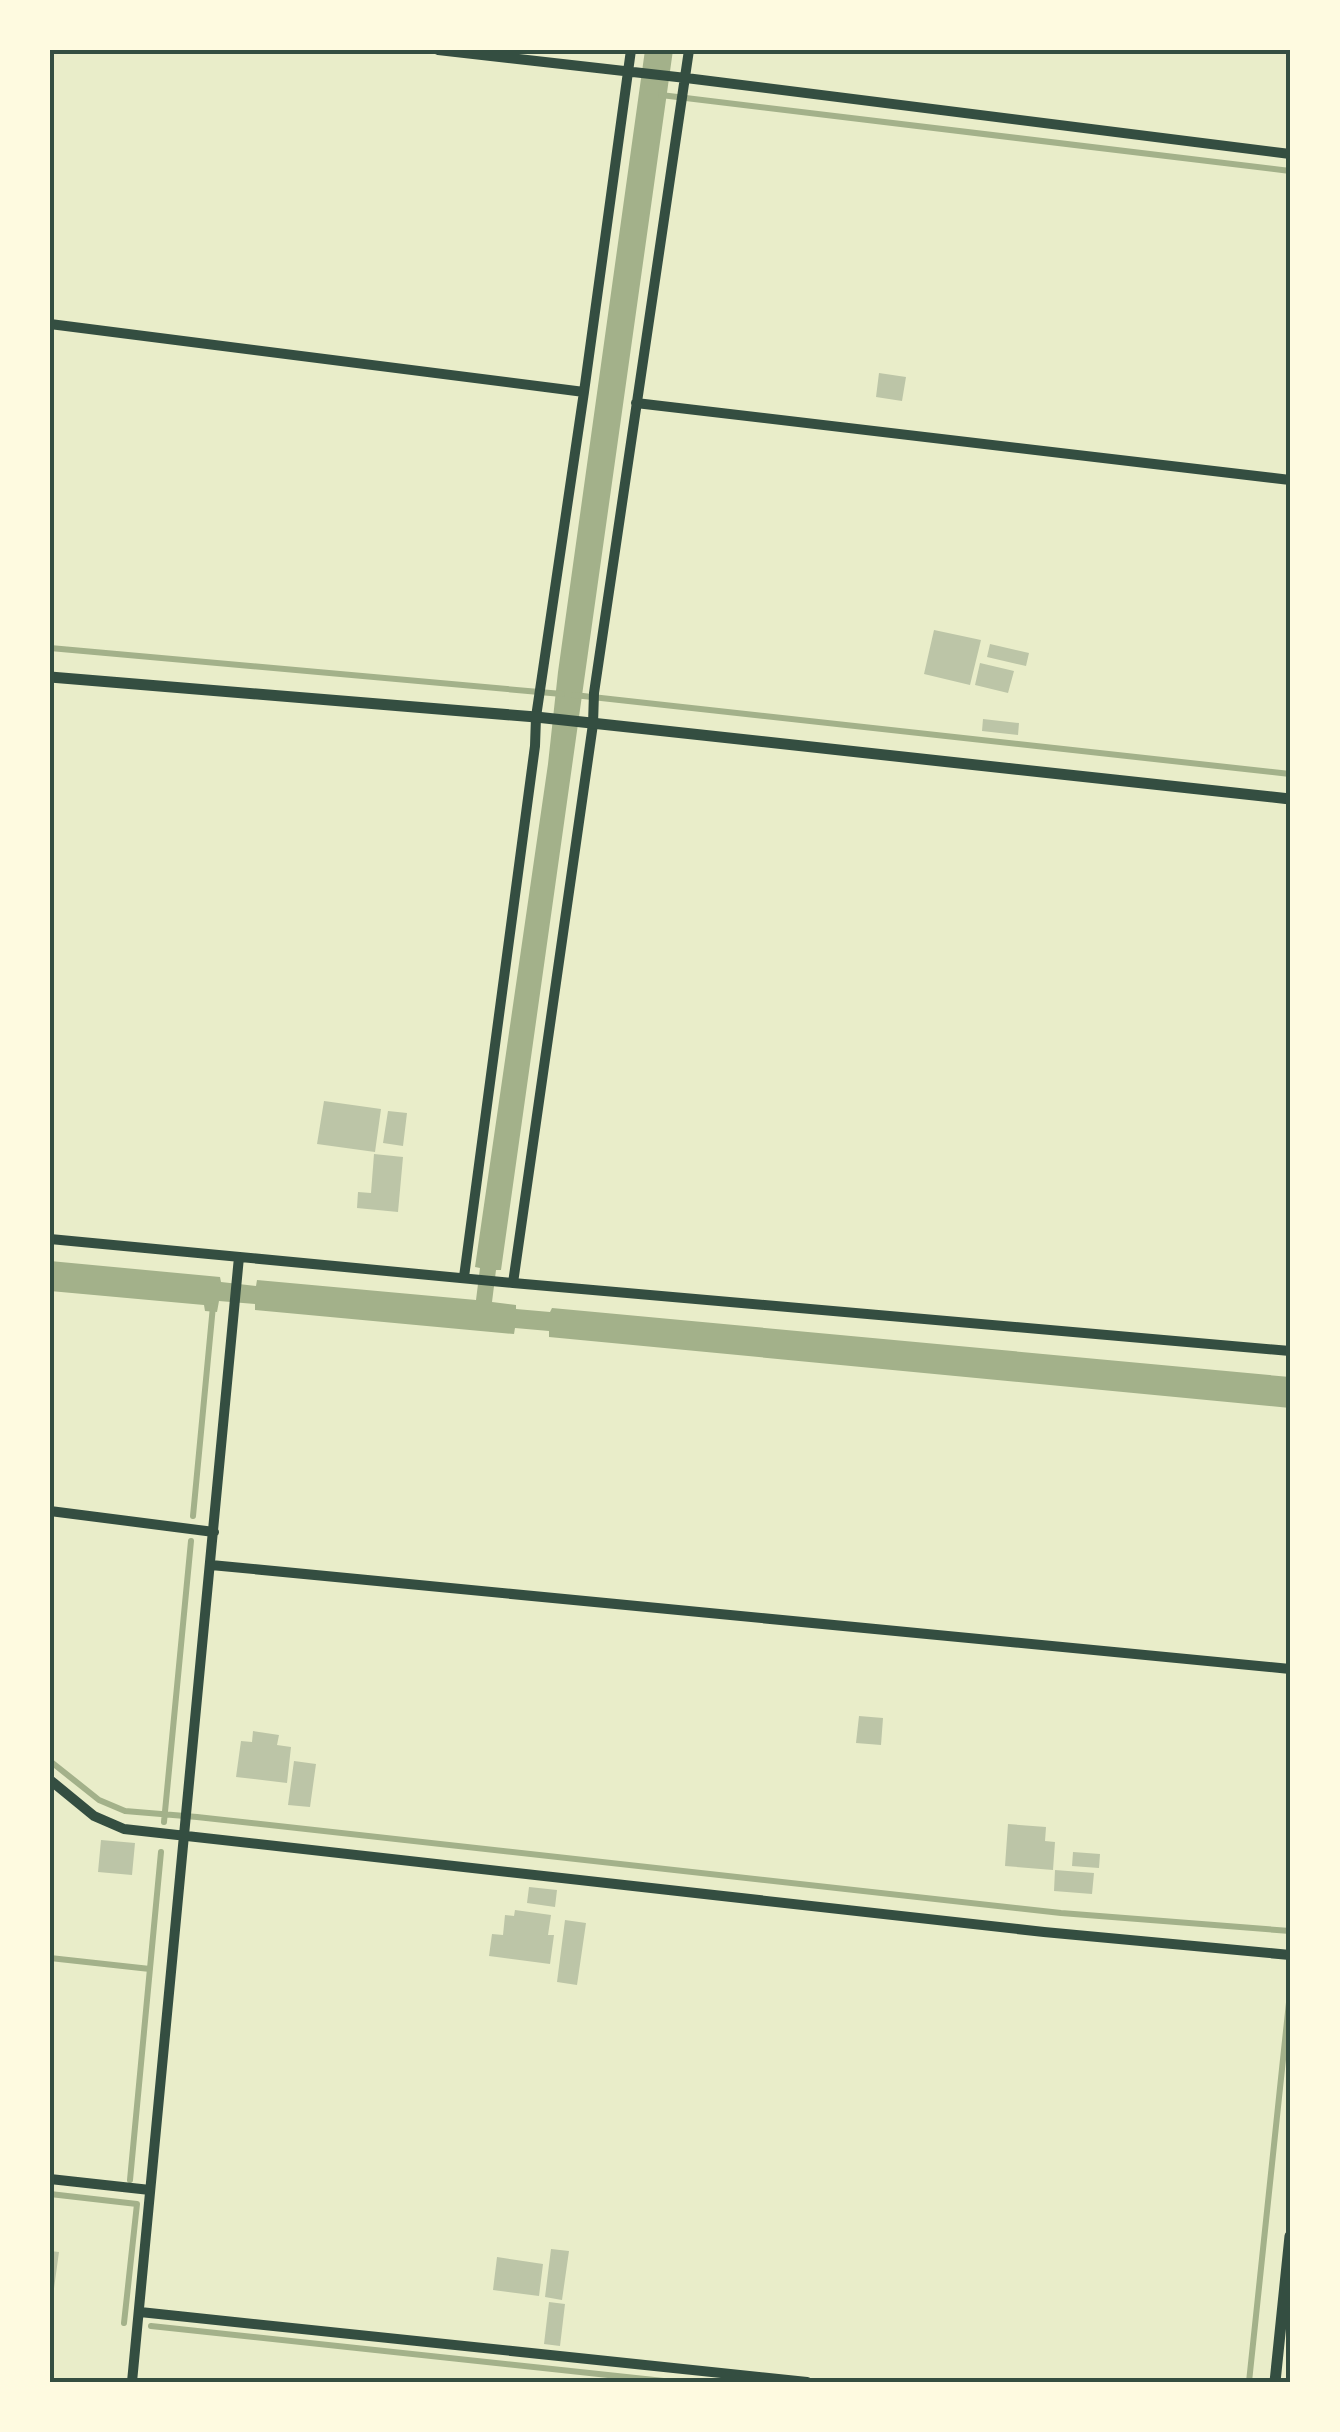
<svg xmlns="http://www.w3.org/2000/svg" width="1340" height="2432" font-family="'PT Sans',sans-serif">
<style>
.water{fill:#a3b18a}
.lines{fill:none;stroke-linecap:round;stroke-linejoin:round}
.stream{stroke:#a3b18a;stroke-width:6}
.building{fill:#bcc5a7}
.minor{stroke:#344e41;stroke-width:10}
.tertiary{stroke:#344e41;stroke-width:11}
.neatline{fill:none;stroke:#344e41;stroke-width:4}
</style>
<rect width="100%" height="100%" fill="#e9edc9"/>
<path class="water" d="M 645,50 L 673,50 L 501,1270 L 496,1270 L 492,1302 L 516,1305 L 516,1309 L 550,1312 L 552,1308 L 1290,1377 L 1290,1408 L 549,1337 L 549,1331 L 515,1328 L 514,1334 L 255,1310 L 255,1304 L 219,1301 L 217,1312 L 205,1311 L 204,1305 L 50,1291 L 50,1261 L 220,1277 L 221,1282 L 256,1286 L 257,1280 L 476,1300 L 480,1268 L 475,1267 L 548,764 L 558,672 Z"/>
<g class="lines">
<path class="stream" d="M 661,95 L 1290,171
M 50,648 L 562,694
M 574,695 L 1290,774
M 193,1516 L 213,1306
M 50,1761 L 99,1800 L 125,1811 L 197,1817 L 1061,1913 L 1290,1931
M 164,1822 L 191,1541
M 50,1958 L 150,1969
M 130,2180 L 161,1852
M 50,2194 L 137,2204 L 124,2323
M 151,2326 L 673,2382
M 1249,2382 L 1290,1993"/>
</g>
<path class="building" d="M 879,373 L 906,377 L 902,401 L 876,397 Z
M 934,630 L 981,640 L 970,685 L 924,674 Z
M 990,644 L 1029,653 L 1026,666 L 987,657 Z
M 980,663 L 1014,671 L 1008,693 L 975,685 Z
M 983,719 L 1019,723 L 1018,735 L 982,731 Z
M 324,1101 L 381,1109 L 375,1152 L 317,1144 Z
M 388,1111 L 407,1113 L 403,1146 L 383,1143 Z
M 374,1154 L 403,1157 L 398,1212 L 357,1208 L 358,1192 L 371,1193 Z
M 859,1716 L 883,1718 L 881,1745 L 856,1743 Z
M 253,1731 L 279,1735 L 277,1745 L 291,1747 L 287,1783 L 236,1777 L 241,1741 L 252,1742 Z
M 294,1761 L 316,1764 L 310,1807 L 288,1805 Z
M 1008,1824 L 1046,1827 L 1045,1841 L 1055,1842 L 1053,1870 L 1005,1866 Z
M 101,1840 L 135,1843 L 132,1875 L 98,1872 Z
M 1073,1852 L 1100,1854 L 1099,1868 L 1072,1866 Z
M 1055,1870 L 1094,1873 L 1092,1894 L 1054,1891 Z
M 529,1887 L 557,1890 L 555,1907 L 527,1903 Z
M 515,1910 L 551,1915 L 548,1935 L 554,1935 L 550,1964 L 489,1956 L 492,1934 L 503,1935 L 505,1915 L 514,1916 Z
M 565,1920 L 586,1923 L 577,1985 L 557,1982 Z
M 551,2249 L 569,2251 L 562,2300 L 545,2297 Z
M 50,2251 L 59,2252 L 52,2303 L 50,2302 Z
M 497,2257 L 543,2264 L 539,2296 L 493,2290 Z
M 549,2302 L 565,2304 L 560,2346 L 544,2344 Z"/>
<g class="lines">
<path class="minor" d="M 438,50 L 686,78 L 1290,154
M 50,324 L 584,392
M 636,403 L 1290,480
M 50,1239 L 513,1283 L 1290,1351
M 464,1277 L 535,746 L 536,717 L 584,392 L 631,50
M 513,1283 L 593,724 L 594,693 L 689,50
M 50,1511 L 214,1532
M 211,1565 L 1290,1669
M 50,1780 L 94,1816 L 124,1829 L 1044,1932 L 1290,1955
M 50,2179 L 150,2190
M 140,2312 L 807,2382
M 132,2382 L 239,1257"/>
<path class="tertiary" d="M 50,677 L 536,717 L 1290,799
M 1275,2382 L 1290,2236"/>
</g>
<rect width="1340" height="2432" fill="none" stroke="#fefae0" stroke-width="105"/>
<rect x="52" y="52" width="1236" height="2328" class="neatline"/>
</svg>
